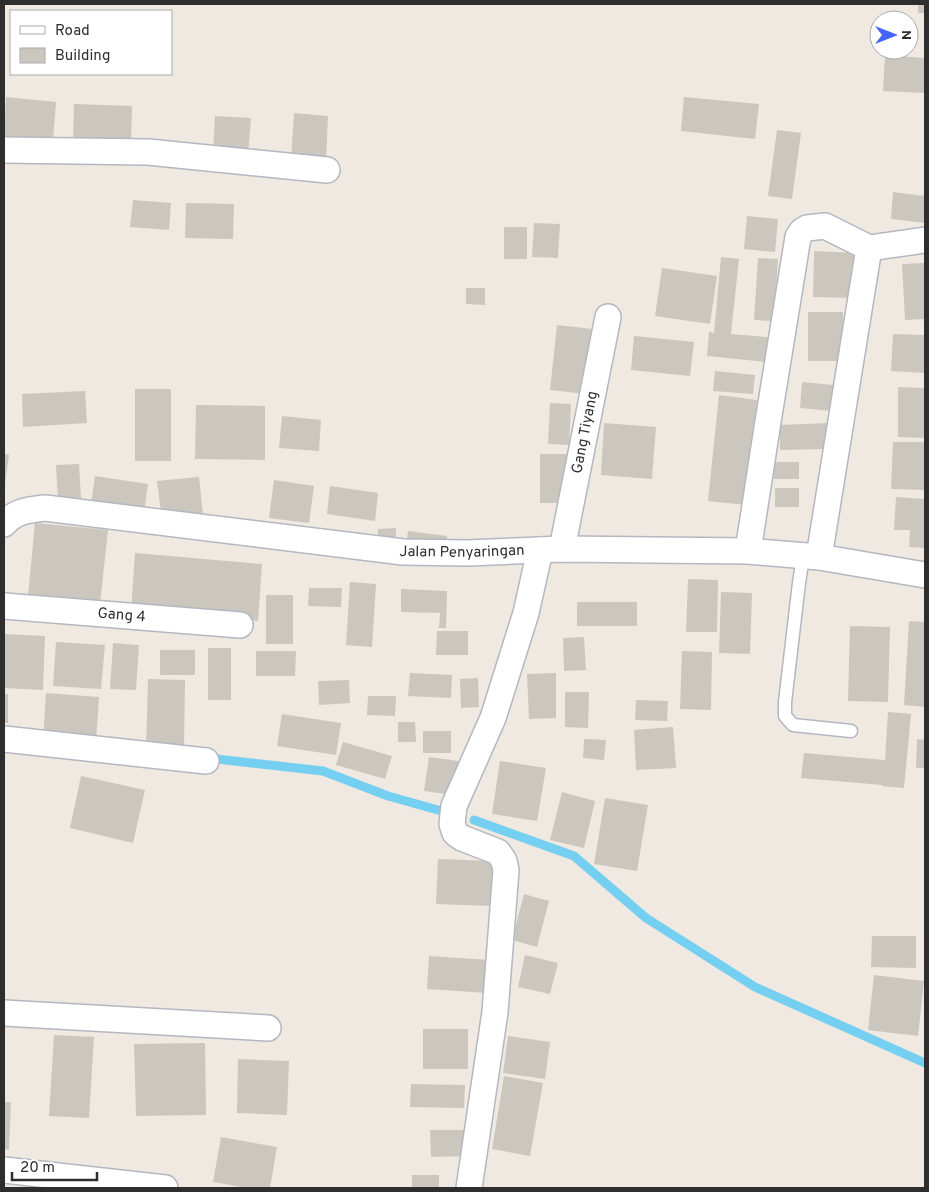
<svg xmlns="http://www.w3.org/2000/svg" width="929" height="1192" font-family="Overpass,sans-serif">
<style>
.lines{fill:none;stroke-linecap:round;stroke-linejoin:round}
.stream{stroke:#75cff0;stroke-width:9}
.building{fill:#cbc7bf}
.lane-casing{stroke:#b4b7c1;stroke-width:15}
.street-casing{stroke:#b4b7c1;stroke-width:28}
.lane{stroke:#fff;stroke-width:12}
.street{stroke:#fff;stroke-width:25}
.labels{text-anchor:middle;dominant-baseline:central;stroke-width:4.5;stroke-linejoin:round;paint-order:stroke}
.street-label{font-size:15px;fill:#2e2e2e;stroke:#fff}
</style>
<rect width="100%" height="100%" fill="#efe9e1"/>
<g class="lines">
<path class="stream" d="M 208,758 L 323,771 L 388,796 L 438,810
M 474,820 L 574,856 L 646,918 L 755,987 L 925,1063"/>
</g>
<path class="building" d="M 918,4 L 925,4 L 925,13 L 918,13 Z
M 885,55 L 925,58 L 925,93 L 883,91 Z
M 6,97 L 56,102 L 53,140 L 4,136 Z
M 684,97 L 759,104 L 755,139 L 681,131 Z
M 74,104 L 132,106 L 131,145 L 73,143 Z
M 294,113 L 328,116 L 326,161 L 291,159 Z
M 215,116 L 251,118 L 248,154 L 213,151 Z
M 777,130 L 801,133 L 792,199 L 768,196 Z
M 893,192 L 925,196 L 925,223 L 891,219 Z
M 133,200 L 171,203 L 169,230 L 130,227 Z
M 186,203 L 234,204 L 233,239 L 185,238 Z
M 747,216 L 778,219 L 775,252 L 744,249 Z
M 534,223 L 560,224 L 558,258 L 532,257 Z
M 504,227 L 527,227 L 527,259 L 504,259 Z
M 814,251 L 855,253 L 853,298 L 813,297 Z
M 721,257 L 739,259 L 731,334 L 777,338 L 775,363 L 707,356 L 709,332 L 714,333 Z
M 758,258 L 778,259 L 774,321 L 754,320 Z
M 925,263 L 925,319 L 905,320 L 902,264 Z
M 662,268 L 717,276 L 710,324 L 655,316 Z
M 466,288 L 485,288 L 485,305 L 466,304 Z
M 808,312 L 843,312 L 843,361 L 808,361 Z
M 557,325 L 593,329 L 586,394 L 550,390 Z
M 893,334 L 925,335 L 925,373 L 891,371 Z
M 634,336 L 694,342 L 690,376 L 631,370 Z
M 715,371 L 755,375 L 753,394 L 713,391 Z
M 802,382 L 834,385 L 832,411 L 800,408 Z
M 898,387 L 925,388 L 925,438 L 898,437 Z
M 135,389 L 171,389 L 171,461 L 135,461 Z
M 85,391 L 87,423 L 23,427 L 22,394 Z
M 719,395 L 757,400 L 746,505 L 708,501 Z
M 550,403 L 571,404 L 569,445 L 548,444 Z
M 196,405 L 265,406 L 265,460 L 195,459 Z
M 282,416 L 321,420 L 319,451 L 279,448 Z
M 604,423 L 656,427 L 652,479 L 601,475 Z
M 827,423 L 828,449 L 780,450 L 780,425 Z
M 893,442 L 925,442 L 925,490 L 891,489 Z
M 4,454 L 9,455 L 5,484 L 4,484 Z
M 540,454 L 567,454 L 567,503 L 540,503 Z
M 774,462 L 799,462 L 799,479 L 774,479 Z
M 79,464 L 81,498 L 58,499 L 56,465 Z
M 95,476 L 148,484 L 143,519 L 90,511 Z
M 199,477 L 203,515 L 162,520 L 157,481 Z
M 274,480 L 314,486 L 309,523 L 269,518 Z
M 330,486 L 378,493 L 375,521 L 327,514 Z
M 775,488 L 799,488 L 799,507 L 775,507 Z
M 896,497 L 925,499 L 925,548 L 909,547 L 910,530 L 894,530 Z
M 35,523 L 108,530 L 100,604 L 28,596 Z
M 396,528 L 396,543 L 378,543 L 378,529 Z
M 408,531 L 447,536 L 446,551 L 406,546 Z
M 135,553 L 262,564 L 258,621 L 131,611 Z
M 688,579 L 718,580 L 717,632 L 686,632 Z
M 350,582 L 376,584 L 372,647 L 346,645 Z
M 309,588 L 342,588 L 341,607 L 308,606 Z
M 401,589 L 447,591 L 446,628 L 439,628 L 440,613 L 401,612 Z
M 721,592 L 752,593 L 750,654 L 719,653 Z
M 266,595 L 293,595 L 293,644 L 266,644 Z
M 577,602 L 637,602 L 637,626 L 577,626 Z
M 909,621 L 925,622 L 925,707 L 904,705 Z
M 850,626 L 890,627 L 888,702 L 848,701 Z
M 437,631 L 468,631 L 468,655 L 436,655 Z
M 4,634 L 45,636 L 43,690 L 4,688 Z
M 584,637 L 586,670 L 564,671 L 563,638 Z
M 56,642 L 105,645 L 101,689 L 53,686 Z
M 113,643 L 139,645 L 136,690 L 110,689 Z
M 208,648 L 231,648 L 231,700 L 208,700 Z
M 160,650 L 195,650 L 195,675 L 160,675 Z
M 256,651 L 296,651 L 295,676 L 256,676 Z
M 682,651 L 712,652 L 711,710 L 680,709 Z
M 410,673 L 452,675 L 451,698 L 408,696 Z
M 556,673 L 556,718 L 529,719 L 527,674 Z
M 478,678 L 479,707 L 461,708 L 460,679 Z
M 148,679 L 185,680 L 184,750 L 146,749 Z
M 349,680 L 350,703 L 319,705 L 318,681 Z
M 565,692 L 589,692 L 588,728 L 565,727 Z
M 46,693 L 99,697 L 96,742 L 43,739 Z
M 4,694 L 8,694 L 8,723 L 4,723 Z
M 368,696 L 396,696 L 395,716 L 367,715 Z
M 636,700 L 668,701 L 667,721 L 635,720 Z
M 888,712 L 911,714 L 904,788 L 882,786 L 882,785 L 801,778 L 804,753 L 885,760 Z
M 282,714 L 341,723 L 336,755 L 277,746 Z
M 398,722 L 415,722 L 416,742 L 398,742 Z
M 673,727 L 676,768 L 636,770 L 634,730 Z
M 423,731 L 451,731 L 451,753 L 423,753 Z
M 584,739 L 606,740 L 604,760 L 583,758 Z
M 917,739 L 925,740 L 925,768 L 916,768 Z
M 343,742 L 392,756 L 385,779 L 336,765 Z
M 429,757 L 458,761 L 453,795 L 424,791 Z
M 500,761 L 546,768 L 537,821 L 492,814 Z
M 81,776 L 145,790 L 133,843 L 70,828 Z
M 562,792 L 595,801 L 584,848 L 550,840 Z
M 605,798 L 648,805 L 637,871 L 594,864 Z
M 438,859 L 493,861 L 491,906 L 436,904 Z
M 524,894 L 549,901 L 537,947 L 512,940 Z
M 872,936 L 916,936 L 916,968 L 871,967 Z
M 525,955 L 558,963 L 550,994 L 518,987 Z
M 429,956 L 489,960 L 487,993 L 427,989 Z
M 874,975 L 924,981 L 918,1036 L 868,1030 Z
M 423,1029 L 468,1029 L 468,1069 L 423,1069 Z
M 54,1035 L 94,1037 L 89,1118 L 49,1116 Z
M 508,1036 L 550,1042 L 545,1079 L 503,1073 Z
M 205,1043 L 206,1115 L 136,1116 L 134,1044 Z
M 238,1059 L 289,1061 L 287,1115 L 237,1113 Z
M 504,1076 L 543,1083 L 530,1156 L 492,1149 Z
M 411,1084 L 465,1085 L 464,1108 L 410,1107 Z
M 4,1102 L 11,1102 L 9,1150 L 4,1149 Z
M 430,1130 L 467,1130 L 468,1156 L 431,1157 Z
M 221,1137 L 277,1147 L 270,1188 L 248,1188 L 213,1182 Z
M 412,1175 L 439,1175 L 439,1188 L 412,1188 Z"/>
<g class="lines">
<g class="lane-casing">
<path id="lane" d="M 803,556 L 799,583 L 785,702 L 785,716 L 793,725 L 851,731"/>
</g>
<g class="street-casing">
<g id="street">
<path d="M 4,150 L 148,152 L 327,170"/>
<path id="s1" d="M 4,524 C 15,511 28,510 45,508 L 403,552 L 467,553 L 562,549 L 748,551 L 819,557 L 925,575"/>
<path id="s2" d="M 562,549 L 608,317"/>
<path d="M 748,551 L 767,428 L 798,237 L 802,231 L 807,228 L 825,226 L 869,248 L 925,240"/>
<path d="M 819,557 L 869,248"/>
<path id="s3" d="M 4,606 L 240,625"/>
<path d="M 4,739 L 206,761"/>
<path d="M 4,1013 L 268,1028"/>
<path d="M 4,1170 L 165,1188"/>
<path d="M 469,1188 L 495,1012 L 506,870 L 504,861 L 498,852 L 462,838 L 455,833 L 452,824 L 454,806 L 493,718 L 526,613 L 540,550"/>
</g>
</g>
<use href="#lane" class="lane"/>
<use href="#street" class="street"/>
</g>
<g class="labels">
<g class="street-label">
<text stroke="none"><textPath href="#s2" startOffset="119">Gang Tiyang</textPath></text>
<text stroke="none"><textPath href="#s1" startOffset="465">Jalan Penyaringan</textPath></text>
<text stroke="none"><textPath href="#s3" startOffset="118">Gang 4</textPath></text>
</g>
</g>
<rect width="929" height="1192" fill="none" stroke="#2e2e2e" stroke-width="10"/>
<rect x="10" y="10" width="162" height="65" fill="#ffffff" stroke="#ababab"/>
<rect x="20" y="26" width="25" height="8" fill="#ffffff" stroke="#ababab"/>
<text x="55" y="35" font-size="15" fill="#2e2e2e">Road</text>
<rect x="20" y="48" width="25" height="15" fill="#cbc7bf" stroke="#ababab"/>
<text x="55" y="60" font-size="15" fill="#2e2e2e">Building</text>
<g transform="translate(894 35) rotate(90)"><circle r="24" fill="#ffffff" stroke="#ababab"/>
<path d="M0-4L9 19L0 12L-9 19Z" fill="#4264fb"/>
<text y="-8" font-size="14" font-weight="bold" text-anchor="middle" fill="#2e2e2e">N</text>
</g>
<path d="M12 1172v8h85v-8" fill="none" stroke="#2e2e2e" stroke-width="2.5"/>
<text x="20" y="1172" font-size="15" fill="#2e2e2e" stroke="#ffffff" stroke-width="4" paint-order="stroke">20 m</text>
</svg>
